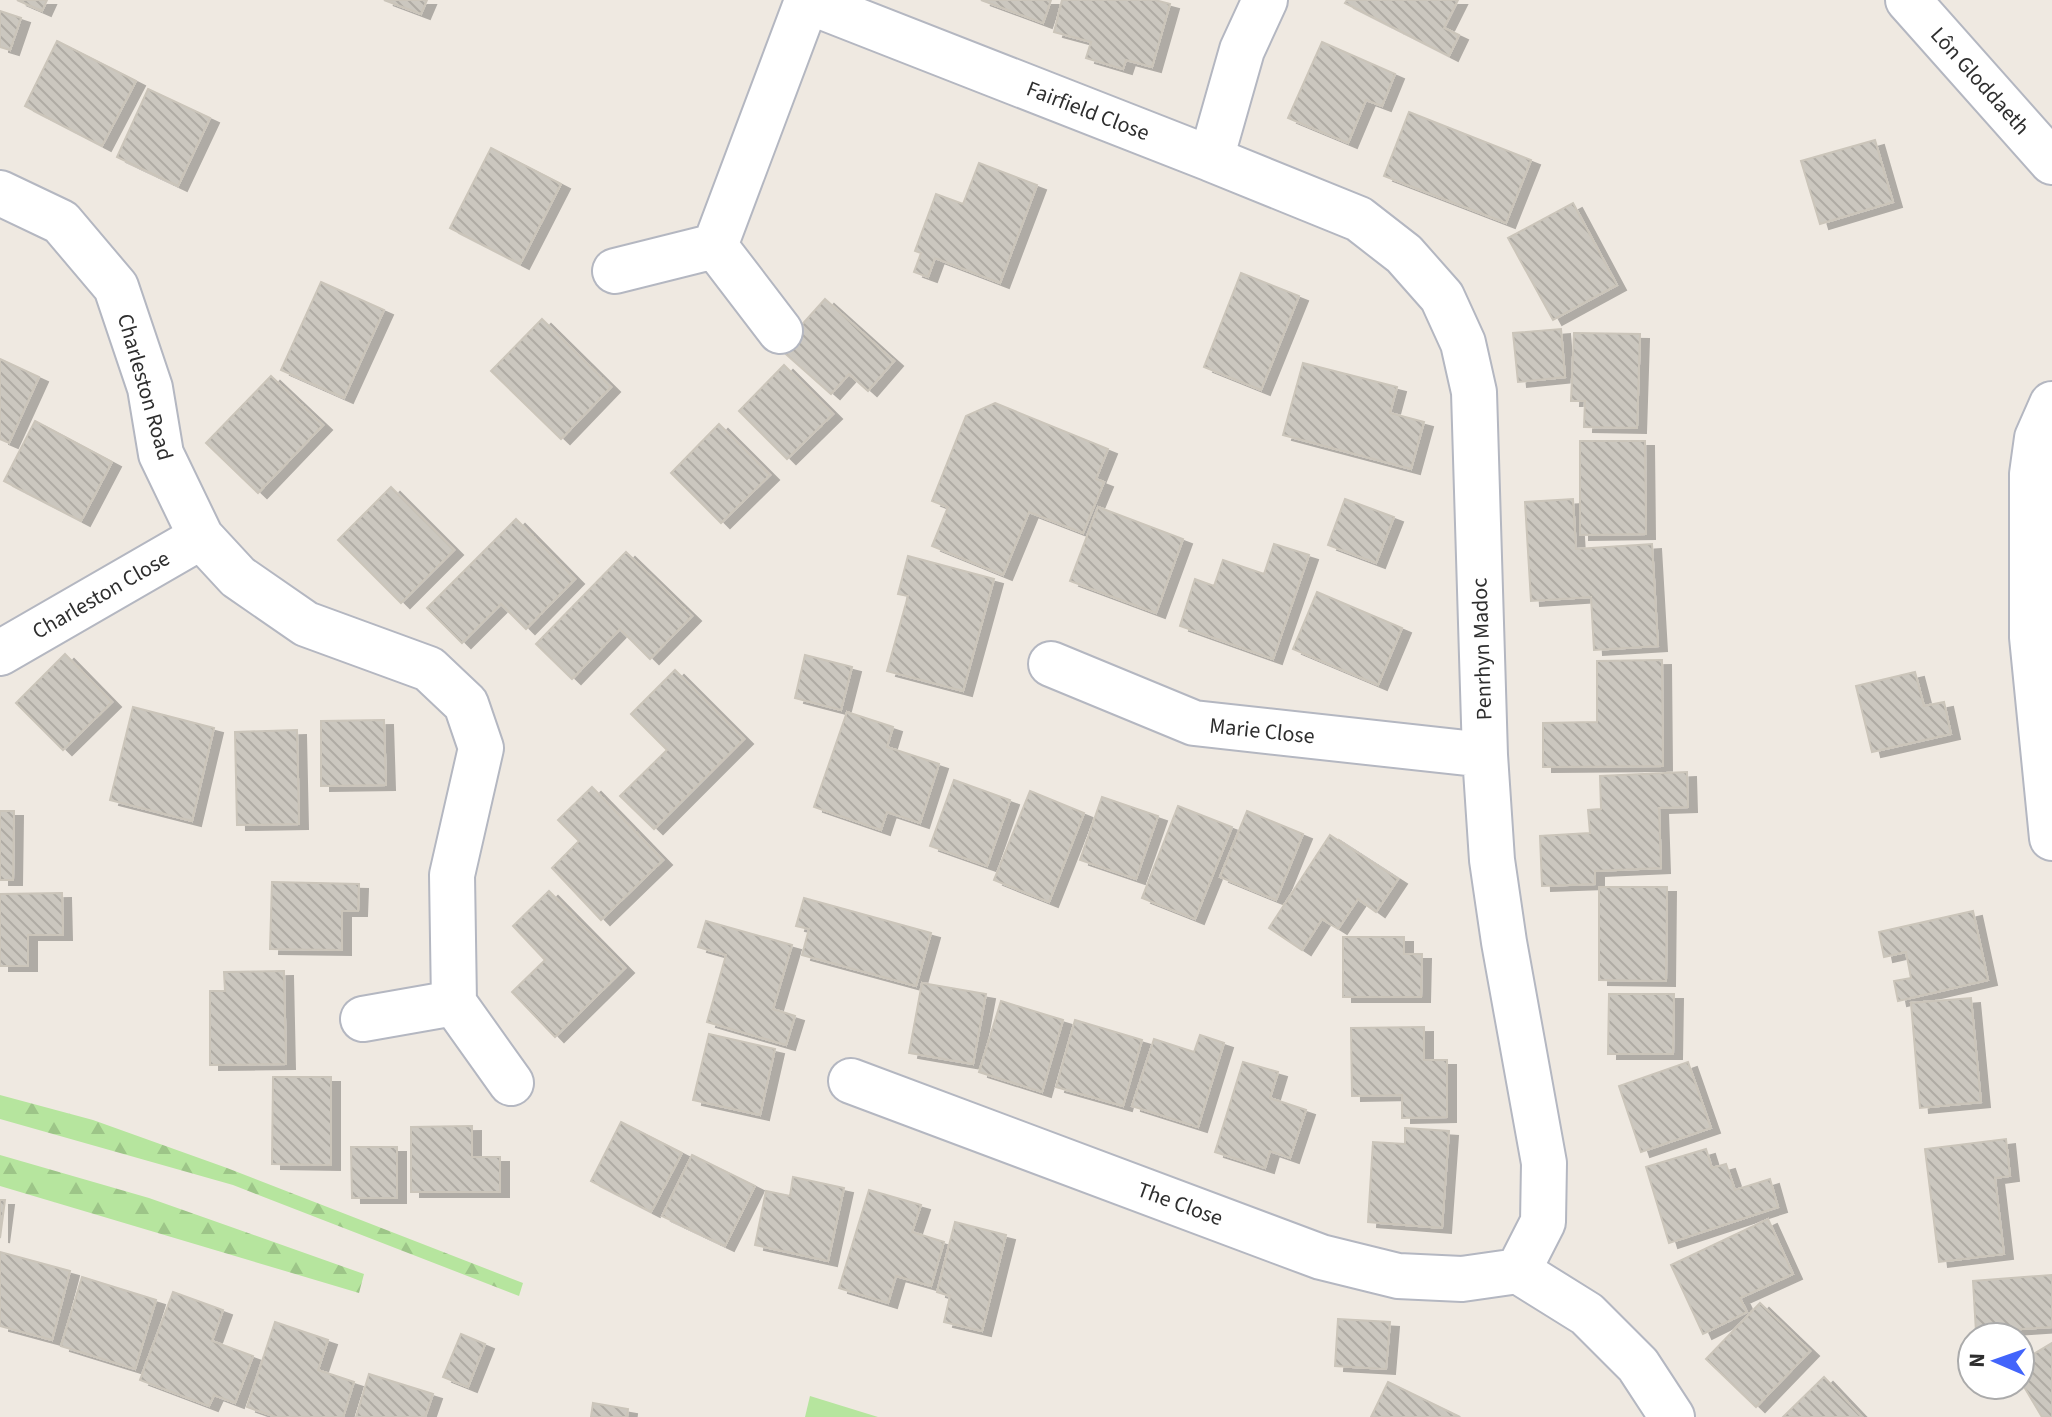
<svg xmlns="http://www.w3.org/2000/svg" width="2052" height="1417" font-family="'Source Sans 3',sans-serif">
<style>
.grass{fill:#b6e59e}
.forest{fill:url(#forest-firs)}
.building{fill:url(#building-back-hatch);stroke:#cbc5ba;stroke-width:2;filter:url(#shadow)}
.lines{fill:none;stroke-linecap:round;stroke-linejoin:round}
.street-casing{stroke:#b4b7c1;stroke-width:48}
.secondary-casing{stroke:#b4b7c1;stroke-width:48}
.street{stroke:#fff;stroke-width:44}
.secondary{stroke:#fff;stroke-width:44}
.labels{text-anchor:middle;dominant-baseline:central;stroke-width:8;stroke-linejoin:round;paint-order:stroke}
.street-label{font-size:22px;fill:#2e2e2e;stroke:#fff}
</style>
<defs>
<pattern id="forest-firs" width="22" height="20" patternUnits="userSpaceOnUse" patternTransform="scale(2)"><rect width="22" height="20" fill="#b6e59e"/><path d="M5 1l3.5 6h-7zM16 11l3.5 6h-7z" fill="#9dc588"/></pattern>
<pattern id="building-back-hatch" width="6" height="6" patternUnits="userSpaceOnUse" patternTransform="scale(2)"><rect width="6" height="6" fill="#cbc7bf"/><path d="M-1 5l2 2M0 0l6 6M5-1l2 2" fill="none" stroke="#afaba4"/></pattern>
<filter id="shadow"><feDropShadow dx="9" dy="5" stdDeviation="0" flood-color="#0004"/></filter>
</defs>
<rect width="100%" height="100%" fill="#efe9e1"/>
<path class="grass" d="M 810,1396 L 878,1417 L 805,1417 Z"/>
<path class="forest" d="M 0,1095 L 93,1120 L 227,1168 L 523,1283 L 519,1296 L 233,1185 L 0,1119 Z
M 0,1155 L 149,1198 L 364,1274 L 359,1293 L 0,1186 Z"/>
<path class="building" d="M 17,0 L 47,0 L 42,11 Z
M 384,0 L 427,0 L 421,14 Z
M 981,0 L 1051,0 L 1043,23 Z
M 1062,0 L 1155,0 L 1170,4 L 1152,67 L 1126,60 L 1123,69 L 1086,58 L 1091,42 L 1054,32 Z
M 1347,0 L 1458,0 L 1444,28 L 1459,35 L 1449,56 L 1345,3 Z
M 0,11 L 21,18 L 10,50 L 0,47 Z
M 57,41 L 136,81 L 102,146 L 25,106 Z
M 1322,42 L 1395,74 L 1382,106 L 1366,100 L 1348,143 L 1288,118 Z
M 148,89 L 210,118 L 178,186 L 117,157 Z
M 1409,112 L 1531,160 L 1506,223 L 1384,176 Z
M 1875,140 L 1893,202 L 1820,224 L 1801,161 Z
M 491,148 L 561,184 L 520,264 L 450,228 Z
M 979,163 L 1037,185 L 1000,283 L 935,258 L 928,277 L 914,272 L 921,253 L 915,251 L 936,194 L 963,204 Z
M 1573,203 L 1617,285 L 1553,320 L 1508,238 Z
M 1241,273 L 1299,296 L 1261,390 L 1204,367 Z
M 321,282 L 384,310 L 344,398 L 281,370 Z
M 825,299 L 894,361 L 868,391 L 849,374 L 831,394 L 780,349 Z
M 542,319 L 611,387 L 561,439 L 491,371 Z
M 1561,329 L 1565,377 L 1518,382 L 1513,333 Z
M 1574,333 L 1640,334 L 1637,428 L 1584,427 L 1585,401 L 1571,401 Z
M 0,359 L 39,377 L 9,443 L 0,439 Z
M 1303,363 L 1397,387 L 1390,413 L 1424,422 L 1411,469 L 1283,435 Z
M 784,365 L 833,414 L 787,459 L 739,411 Z
M 271,376 L 323,425 L 258,493 L 206,443 Z
M 995,403 L 1108,449 L 1096,479 L 1104,482 L 1083,533 L 1029,512 L 1003,575 L 932,546 L 948,507 L 932,501 L 966,416 Z
M 35,421 L 112,462 L 81,521 L 4,481 Z
M 719,424 L 770,475 L 721,523 L 671,473 Z
M 1580,441 L 1645,441 L 1646,534 L 1580,535 Z
M 391,487 L 454,550 L 401,603 L 338,540 Z
M 1345,499 L 1394,517 L 1376,563 L 1328,545 Z
M 1573,499 L 1576,549 L 1652,544 L 1658,646 L 1594,650 L 1591,597 L 1531,601 L 1525,502 Z
M 1098,507 L 1183,539 L 1156,613 L 1070,581 Z
M 516,519 L 575,579 L 526,629 L 501,604 L 462,643 L 427,608 Z
M 1274,544 L 1309,555 L 1273,659 L 1180,626 L 1195,579 L 1214,586 L 1223,560 L 1264,574 Z
M 626,552 L 692,616 L 650,659 L 620,629 L 572,679 L 536,644 Z
M 908,556 L 994,579 L 963,691 L 887,671 L 908,596 L 898,594 Z
M 1317,592 L 1402,628 L 1378,685 L 1293,649 Z
M 65,654 L 112,702 L 63,750 L 16,703 Z
M 805,655 L 852,667 L 841,710 L 795,698 Z
M 1662,660 L 1663,766 L 1543,767 L 1543,723 L 1597,722 L 1597,661 Z
M 675,670 L 744,739 L 654,829 L 620,796 L 667,750 L 631,714 Z
M 1915,672 L 1924,706 L 1944,702 L 1951,734 L 1872,752 L 1856,686 Z
M 133,707 L 214,728 L 192,821 L 110,800 Z
M 847,712 L 893,727 L 887,747 L 939,764 L 920,823 L 887,812 L 881,830 L 814,807 Z
M 384,720 L 386,785 L 321,786 L 321,721 Z
M 297,730 L 299,824 L 237,825 L 235,732 Z
M 1687,772 L 1688,807 L 1659,808 L 1661,868 L 1595,871 L 1595,884 L 1542,886 L 1540,836 L 1590,833 L 1588,810 L 1601,809 L 1600,776 Z
M 954,780 L 1010,800 L 987,866 L 930,846 Z
M 592,787 L 663,860 L 601,920 L 552,868 L 579,841 L 558,820 Z
M 1030,791 L 1084,813 L 1049,902 L 994,880 Z
M 1102,797 L 1158,816 L 1136,879 L 1080,860 Z
M 1178,806 L 1232,827 L 1195,919 L 1142,898 Z
M 0,811 L 14,811 L 13,880 L 0,880 Z
M 1247,811 L 1303,834 L 1276,900 L 1220,877 Z
M 1330,835 L 1398,879 L 1376,912 L 1358,899 L 1338,929 L 1322,919 L 1302,950 L 1269,928 Z
M 272,882 L 359,884 L 358,911 L 342,911 L 342,950 L 270,949 Z
M 1599,887 L 1667,887 L 1666,981 L 1599,980 Z
M 549,891 L 625,968 L 555,1037 L 512,992 L 545,960 L 513,926 Z
M 62,893 L 63,935 L 28,935 L 28,966 L 0,966 L 0,894 Z
M 804,898 L 931,933 L 916,986 L 802,955 L 809,929 L 796,926 Z
M 1973,911 L 1988,980 L 1898,1001 L 1894,981 L 1911,978 L 1906,952 L 1884,957 L 1879,932 Z
M 706,921 L 792,945 L 773,1009 L 795,1016 L 786,1045 L 707,1022 L 726,955 L 698,947 Z
M 1343,937 L 1404,937 L 1404,954 L 1422,954 L 1421,997 L 1343,997 Z
M 284,971 L 286,1064 L 210,1065 L 210,991 L 225,991 L 224,972 Z
M 922,983 L 986,994 L 973,1064 L 909,1053 Z
M 1609,994 L 1674,994 L 1673,1054 L 1608,1054 Z
M 1971,998 L 1981,1102 L 1920,1108 L 1911,1003 Z
M 1001,1001 L 1063,1020 L 1042,1092 L 979,1072 Z
M 1075,1020 L 1142,1040 L 1123,1106 L 1056,1087 Z
M 1424,1027 L 1424,1060 L 1447,1060 L 1447,1117 L 1402,1118 L 1402,1095 L 1352,1096 L 1351,1028 Z
M 709,1034 L 775,1049 L 760,1115 L 693,1100 Z
M 1200,1035 L 1224,1043 L 1198,1127 L 1132,1106 L 1154,1039 L 1194,1052 Z
M 1243,1062 L 1278,1072 L 1270,1098 L 1306,1110 L 1290,1158 L 1270,1151 L 1265,1168 L 1215,1152 Z
M 1688,1062 L 1711,1128 L 1641,1152 L 1619,1086 Z
M 273,1077 L 331,1077 L 331,1165 L 272,1164 Z
M 621,1122 L 682,1153 L 651,1212 L 591,1181 Z
M 472,1126 L 472,1157 L 500,1157 L 500,1192 L 411,1192 L 411,1127 Z
M 1405,1128 L 1449,1131 L 1442,1228 L 1368,1222 L 1373,1142 L 1405,1144 Z
M 2006,1139 L 2010,1176 L 1995,1178 L 2004,1254 L 1939,1262 L 1925,1149 Z
M 351,1147 L 397,1147 L 397,1198 L 352,1198 Z
M 1706,1149 L 1712,1168 L 1726,1164 L 1735,1190 L 1770,1179 L 1778,1207 L 1669,1243 L 1646,1167 Z
M 692,1155 L 755,1186 L 725,1246 L 662,1216 Z
M 793,1177 L 844,1188 L 828,1261 L 755,1245 L 766,1191 L 790,1196 Z
M 869,1190 L 921,1205 L 912,1232 L 944,1242 L 931,1286 L 896,1276 L 888,1303 L 839,1288 Z
M 0,1200 L 5,1200 L 0,1238 Z
M 1768,1219 L 1793,1274 L 1740,1298 L 1747,1312 L 1703,1334 L 1671,1265 Z
M 955,1222 L 1006,1235 L 982,1331 L 944,1322 L 950,1296 L 937,1292 Z
M 0,1252 L 70,1271 L 52,1340 L 0,1326 Z
M 2052,1275 L 2052,1327 L 1976,1332 L 1973,1281 Z
M 82,1277 L 156,1300 L 135,1369 L 61,1346 Z
M 173,1292 L 223,1310 L 212,1341 L 253,1356 L 235,1403 L 214,1395 L 209,1406 L 140,1380 Z
M 1760,1303 L 1810,1351 L 1756,1407 L 1706,1359 Z
M 1338,1319 L 1390,1322 L 1386,1369 L 1335,1366 Z
M 275,1322 L 328,1340 L 318,1370 L 354,1382 L 343,1417 L 276,1417 L 247,1407 Z
M 461,1334 L 485,1344 L 468,1387 L 443,1377 Z
M 2052,1343 L 2052,1417 L 2042,1417 L 2020,1380 L 2020,1362 Z
M 369,1374 L 433,1394 L 425,1417 L 356,1417 Z
M 1824,1377 L 1862,1417 L 1783,1417 Z
M 1388,1382 L 1460,1417 L 1371,1417 Z
M 593,1403 L 628,1409 L 627,1417 L 591,1417 Z"/>
<g class="lines">
<g class="street-casing">
<path id="street" d="M 1211,159 L 1359,219 L 1404,254 L 1442,297 L 1463,343 L 1474,392 L 1485,755 L 1492,860 L 1504,942 L 1544,1163 L 1543,1222 L 1518,1271
M 0,193 L 61,222 L 116,287 L 150,388 L 161,454 L 201,537 L 238,577 L 306,624 L 429,669 L 466,704 L 481,748 L 452,875 L 454,1003 L 511,1083
M 615,271 L 715,246
M 780,331 L 715,246 L 807,1 L 1211,159 L 1242,50 L 1265,0
M 2052,404 L 2037,438 L 2032,474 L 2032,637 L 2052,838
M 0,653 L 201,537
M 1051,664 L 1194,723 L 1485,755
M 363,1019 L 454,1003
M 851,1081 L 1321,1257 L 1398,1276 L 1462,1279 L 1518,1271
M 1518,1271 L 1587,1314 L 1638,1365 L 1672,1417"/>
</g>
<g class="secondary-casing">
<path id="secondary" d="M 1908,0 L 2052,162"/>
</g>
<use href="#street" class="street"/>
<use href="#secondary" class="secondary"/>
</g>
<g class="labels">
<g class="street-label">
<text transform="translate(1980 81) rotate(48)">Lôn Gloddaeth</text>
<text transform="translate(1088 111) rotate(21)">Fairfield Close</text>
<text transform="translate(145 387) rotate(74)">Charleston Road</text>
<text transform="translate(101 595) rotate(-30)">Charleston Close</text>
<text transform="translate(1482 649) rotate(-92)">Penrhyn Madoc</text>
<text transform="translate(1262 731) rotate(6)">Marie Close</text>
<text transform="translate(1180 1204) rotate(20)">The Close</text>
</g>
</g>
<g transform="translate(1996 1361) rotate(272)"><circle r="38" fill="#ffffff" stroke="#ababab" stroke-width="2"/>
<path d="M0-6L14 30L0 20L-14 30Z" fill="#4264fb"/>
<text y="-12" font-size="22" font-weight="bold" text-anchor="middle" fill="#2e2e2e">N</text>
</g>
</svg>
